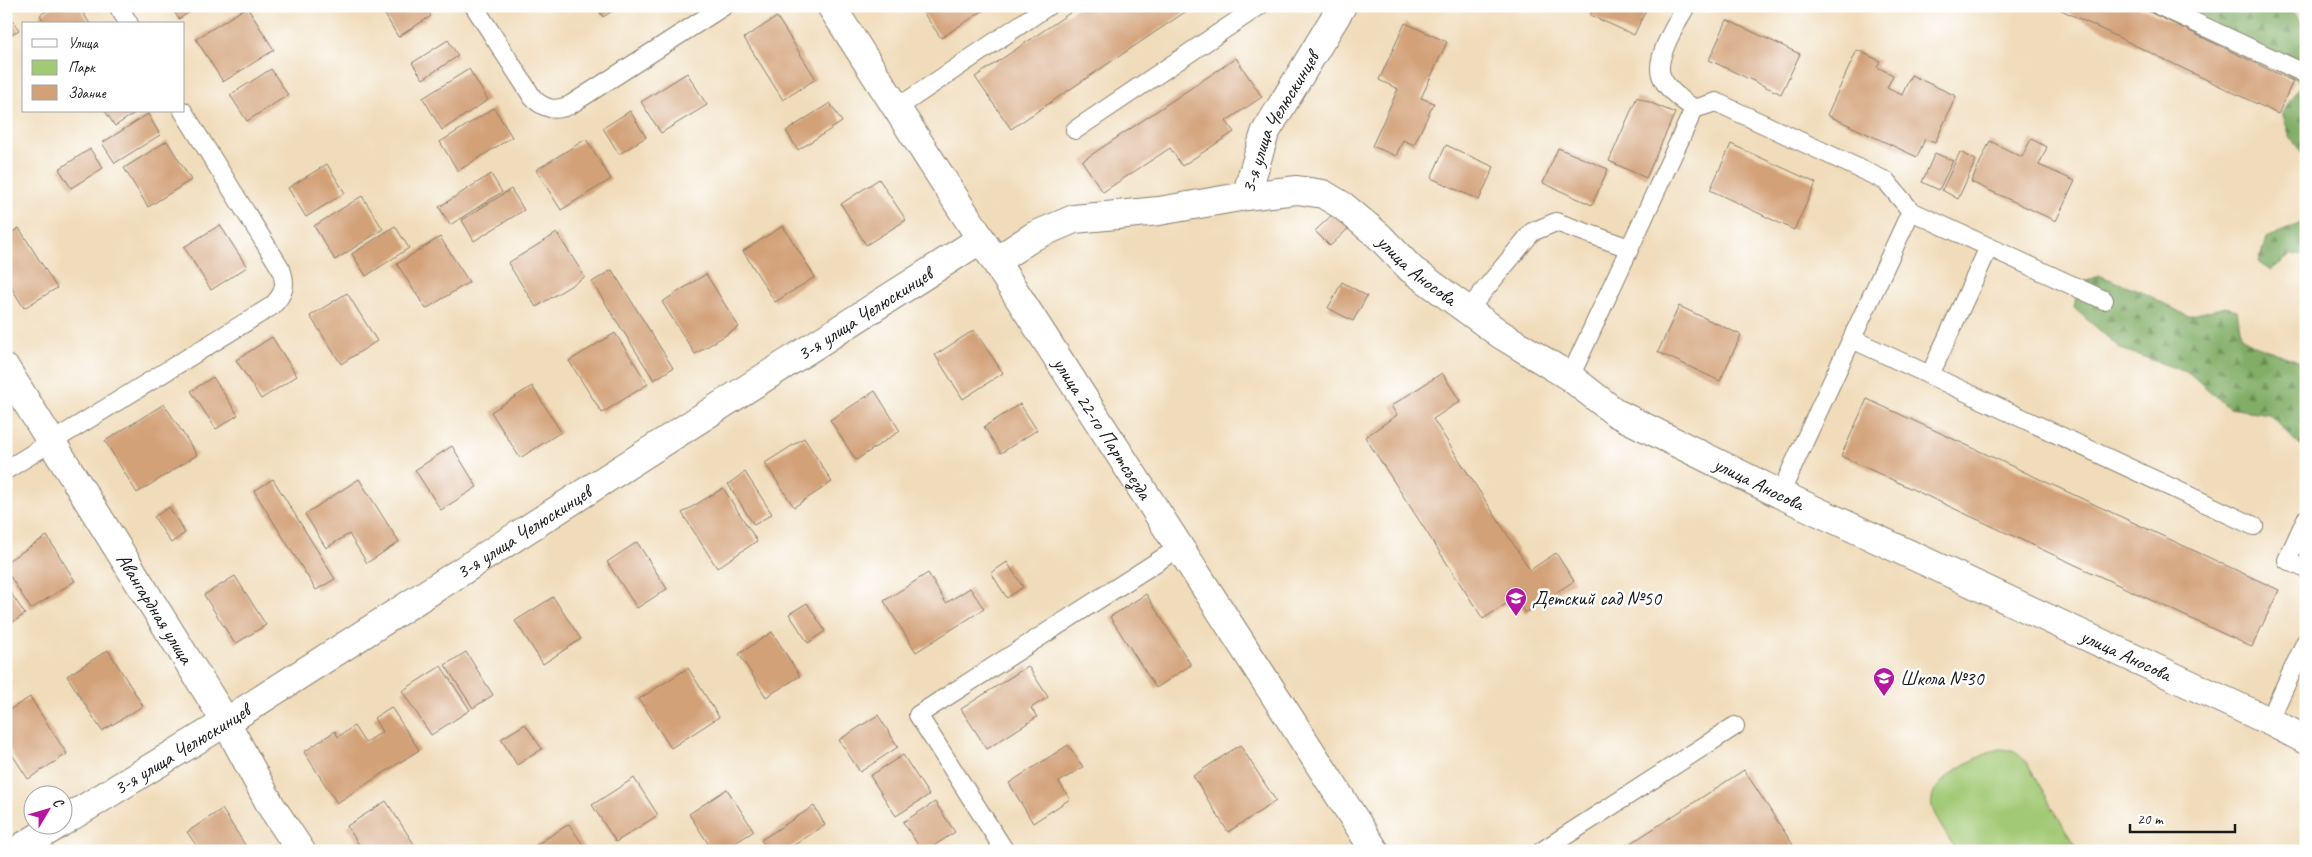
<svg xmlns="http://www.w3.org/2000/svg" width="2312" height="857" font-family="Caveat,sans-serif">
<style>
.green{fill:#a2c974;stroke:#5f7248}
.forest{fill:url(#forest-firs);stroke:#4e6441}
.building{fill:#d3a178}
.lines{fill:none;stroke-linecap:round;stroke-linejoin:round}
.lane-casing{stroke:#867c6b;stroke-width:20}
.street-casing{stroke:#867c6b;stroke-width:30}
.secondary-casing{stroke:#867c6b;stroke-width:30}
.lane{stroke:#fff;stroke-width:18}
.street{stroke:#fff;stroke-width:28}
.secondary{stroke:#fff;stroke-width:28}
.labels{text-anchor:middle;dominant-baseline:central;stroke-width:5;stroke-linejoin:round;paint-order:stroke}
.street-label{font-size:20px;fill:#1c1c1c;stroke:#fff}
.poi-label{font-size:20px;fill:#1c1c1c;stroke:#fff;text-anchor:start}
</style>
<defs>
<pattern id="forest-firs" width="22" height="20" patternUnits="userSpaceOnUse" patternTransform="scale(1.25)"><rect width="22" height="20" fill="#81ad66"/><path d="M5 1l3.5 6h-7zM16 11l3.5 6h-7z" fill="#698c53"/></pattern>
</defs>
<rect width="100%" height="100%" fill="#fff"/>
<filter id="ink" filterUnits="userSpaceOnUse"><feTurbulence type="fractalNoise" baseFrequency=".02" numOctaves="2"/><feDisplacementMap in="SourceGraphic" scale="10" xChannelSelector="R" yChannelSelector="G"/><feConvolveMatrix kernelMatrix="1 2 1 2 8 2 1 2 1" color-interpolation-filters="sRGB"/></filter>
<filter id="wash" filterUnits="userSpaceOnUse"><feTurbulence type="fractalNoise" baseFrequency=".0096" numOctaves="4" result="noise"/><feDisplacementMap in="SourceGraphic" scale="20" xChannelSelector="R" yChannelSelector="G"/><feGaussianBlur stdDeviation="1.12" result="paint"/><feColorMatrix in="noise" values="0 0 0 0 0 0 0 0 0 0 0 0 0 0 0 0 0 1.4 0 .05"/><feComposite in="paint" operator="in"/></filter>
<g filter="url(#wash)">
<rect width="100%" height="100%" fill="#f0dcba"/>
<path class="green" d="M 1999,749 C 2011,749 2017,752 2026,762 L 2078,851 L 1956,851 C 1949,837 1936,822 1932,806 C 1927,780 1978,756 1999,749 Z"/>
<path class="forest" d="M 2149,6 L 2290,6 L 2306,29 L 2306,158 L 2290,137 L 2282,112 L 2302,82 Z
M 2306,221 L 2306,254 L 2291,255 L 2271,270 L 2259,262 L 2266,238 Z
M 2098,275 L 2141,291 L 2187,316 L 2225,307 L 2237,310 L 2241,336 L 2252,344 L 2306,364 L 2306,452 L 2269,414 L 2229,408 L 2189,373 L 2121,349 L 2074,308 L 2078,286 Z"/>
<g id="blocks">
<path class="building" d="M 54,6 L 79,6 L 90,24 L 45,24 L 40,15 Z
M 170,6 L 199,6 L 179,19 Z
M 380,6 L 425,6 L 431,16 L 398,37 Z
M 596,6 L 620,6 L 603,17 Z
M 923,6 L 990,6 L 941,38 L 920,8 Z
M 1080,6 L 1194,6 L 1011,129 L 975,77 Z
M 1594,6 L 1648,6 L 1634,35 L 1590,15 Z
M 2053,6 L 2137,6 L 2293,81 L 2278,114 Z
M 247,7 L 274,50 L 223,82 L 196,39 Z
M 6,10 L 19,30 L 6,38 Z
M 777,17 L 816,79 L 783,100 L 744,38 Z
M 1727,20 L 1800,54 L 1781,94 L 1709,60 Z
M 1405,23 L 1447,42 L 1421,98 L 1434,103 L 1414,145 L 1403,140 L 1396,156 L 1372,146 L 1398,89 L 1379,80 Z
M 448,40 L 458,56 L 423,79 L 412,63 Z
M 1857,50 L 1880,61 L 1877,67 L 1893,75 L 1887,88 L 1902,95 L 1911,75 L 1956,96 L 1935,143 L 1925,139 L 1917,157 L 1827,115 Z
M 1236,58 L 1262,97 L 1226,121 L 1234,132 L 1182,166 L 1170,148 L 1103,192 L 1082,161 Z
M 271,69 L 288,95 L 247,121 L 230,95 Z
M 469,69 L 488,100 L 442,130 L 423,98 Z
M 687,73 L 707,105 L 661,133 L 641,102 Z
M 1637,97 L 1675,113 L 1646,178 L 1609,161 Z
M 830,103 L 842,122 L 798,150 L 786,131 Z
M 494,108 L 512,137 L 458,171 L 440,142 Z
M 105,111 L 138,111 L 115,126 Z
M 630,111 L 646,137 L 619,154 L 603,128 Z
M 148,114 L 160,135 L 115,163 L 102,143 Z
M 586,139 L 611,179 L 561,210 L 536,170 Z
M 2031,139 L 2047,147 L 2039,165 L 2075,181 L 2056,221 L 1971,182 L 1990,141 L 2022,157 Z
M 167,141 L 191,180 L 148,207 L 124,168 Z
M 1731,144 L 1816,183 L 1794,230 L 1710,190 Z
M 1446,145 L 1494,167 L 1479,200 L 1431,178 Z
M 1558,148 L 1608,169 L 1592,205 L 1543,183 Z
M 90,149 L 103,168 L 71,188 L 59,169 Z
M 1960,152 L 1976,160 L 1958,199 L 1942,190 Z
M 1935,153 L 1953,161 L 1939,190 L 1922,182 Z
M 327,164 L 345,193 L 306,217 L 288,188 Z
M 491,174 L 502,192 L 450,225 L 439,207 Z
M 879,179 L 906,220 L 866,245 L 841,204 Z
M 511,189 L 524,210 L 474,241 L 462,220 Z
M 362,196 L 383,229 L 335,260 L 314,226 Z
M 1336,211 L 1351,226 L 1330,246 L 1315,231 Z
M 220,225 L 247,267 L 211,290 L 184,247 Z
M 395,226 L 409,248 L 366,276 L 352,254 Z
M 783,226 L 815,277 L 775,302 L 743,251 Z
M 19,228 L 57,288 L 24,308 L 6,279 L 6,236 Z
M 557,233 L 585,277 L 536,307 L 508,263 Z
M 440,237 L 469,282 L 426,309 L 397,264 Z
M 612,270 L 673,368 L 654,380 L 592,282 Z
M 706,274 L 739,327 L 695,354 L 662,302 Z
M 1342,282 L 1367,296 L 1353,321 L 1328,308 Z
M 347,293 L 377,341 L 341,364 L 310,316 Z
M 1679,306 L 1741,335 L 1720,381 L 1658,352 Z
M 974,330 L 1003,373 L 963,399 L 935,355 Z
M 615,333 L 648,384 L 602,413 L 569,361 Z
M 272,337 L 297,376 L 261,399 L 236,360 Z
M 1442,373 L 1460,401 L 1433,419 L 1530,570 L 1556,553 L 1574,581 L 1525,613 L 1515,598 L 1483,619 L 1365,437 L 1397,415 L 1391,406 Z
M 213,377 L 238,415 L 216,429 L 191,391 Z
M 532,386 L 561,432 L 520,458 L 491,412 Z
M 875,391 L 900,431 L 856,460 L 830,420 Z
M 1867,399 L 2279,590 L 2252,647 L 1841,456 Z
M 164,404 L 197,455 L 137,493 L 105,441 Z
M 1020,404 L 1037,430 L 1001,453 L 984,427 Z
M 804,438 L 832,482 L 794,507 L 765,463 Z
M 452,446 L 477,487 L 441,510 L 415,470 Z
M 745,472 L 772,514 L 754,525 L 728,484 Z
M 273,479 L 335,579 L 316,590 L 254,491 Z
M 359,479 L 399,542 L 367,563 L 349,534 L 326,548 L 305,514 Z
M 723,488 L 757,541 L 717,568 L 682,513 Z
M 169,507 L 185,533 L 171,543 L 154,517 Z
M 47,536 L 75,581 L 31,609 L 6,570 L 6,562 Z
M 637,542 L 667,589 L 637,608 L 607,562 Z
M 1007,562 L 1023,587 L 1007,598 L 991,573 Z
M 928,573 L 946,603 L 970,588 L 984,609 L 916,652 L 884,601 Z
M 235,576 L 266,625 L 235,644 L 204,595 Z
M 6,586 L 25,614 L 10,624 L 6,619 Z
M 1146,594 L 1191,665 L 1156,688 L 1110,617 Z
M 553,597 L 581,639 L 543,664 L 515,621 Z
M 807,603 L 825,631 L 808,643 L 789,614 Z
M 772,632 L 800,676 L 766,697 L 739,654 Z
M 108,650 L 143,706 L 102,731 L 67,676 Z
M 466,652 L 493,695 L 473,708 L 445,665 Z
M 441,666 L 470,710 L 431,735 L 402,691 Z
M 1028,666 L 1048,697 L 1031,708 L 1037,717 L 987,749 L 961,709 Z
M 688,668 L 719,717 L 671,748 L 639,699 Z
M 30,697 L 67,754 L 28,779 L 6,745 L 6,712 Z
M 391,707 L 419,750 L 337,803 L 304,752 L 335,731 L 338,737 L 354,726 L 365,743 L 382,732 L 374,718 Z
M 878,715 L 898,747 L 860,772 L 839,740 Z
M 525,724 L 542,749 L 517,765 L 501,739 Z
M 1068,745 L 1083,767 L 1059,782 L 1070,799 L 1033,823 L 1009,783 Z
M 1240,745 L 1276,801 L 1228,832 L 1193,776 Z
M 903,755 L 929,795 L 896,816 L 870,776 Z
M 1744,770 L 1793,845 L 1784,851 L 1619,851 Z
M 634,778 L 658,815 L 616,842 L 592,805 Z
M 727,789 L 754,831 L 723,851 L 713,851 L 689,814 Z
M 386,801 L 414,844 L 403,851 L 363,851 L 347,826 Z
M 935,802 L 955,832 L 926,851 L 922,851 L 903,822 Z
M 814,806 L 825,825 L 785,851 L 768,851 L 761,840 Z
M 222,809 L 249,851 L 200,851 L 187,832 Z
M 569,824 L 587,851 L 540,851 L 536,845 Z"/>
</g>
</g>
<g filter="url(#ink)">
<use href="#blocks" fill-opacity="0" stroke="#867c6b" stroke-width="1"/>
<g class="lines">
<g class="lane-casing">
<path id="lane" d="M 118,6 L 129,24
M 474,6 L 533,98 C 544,109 555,112 570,105 L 724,6
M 1686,6 C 1677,23 1655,57 1661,75 C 1666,90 1683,100 1694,109
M 2160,6 L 2306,74
M 897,108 L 1048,6
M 1075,130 L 1259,6
M 1468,310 L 1532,232 L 1556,222 L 1629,248
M 1852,339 L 2254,526
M 1930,375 L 1989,247
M 1570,377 L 1694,109 L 1716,102 L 1886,181 L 1911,211 L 2104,300
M 6,470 L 272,306 C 284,294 287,285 281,269 L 183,111
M 1780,494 L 1911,211
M 2306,519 L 2287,560 L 2306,569
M 2269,721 L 2306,641
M 1005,851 L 918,715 L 1180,547
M 1542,851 L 1735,726"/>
</g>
<g class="street-casing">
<g id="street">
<path id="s1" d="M 1246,196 L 1297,190 L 1323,194 L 1343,206 L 1379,236 L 1411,269 L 1500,334 L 1570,377 L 1616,413 L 1780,494 L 2269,721 L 2306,740"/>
<path id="s2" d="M 996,261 L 1034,236 L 1074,219 L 1159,211 L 1246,196 L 1265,133 L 1342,6"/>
<path id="s3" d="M 6,369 L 226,722 L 271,806 L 301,851"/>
<path id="s4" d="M 62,822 L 226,722 L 981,239"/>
<path d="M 16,851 L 59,824"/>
</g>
</g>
<g class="secondary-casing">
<g id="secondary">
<path id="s5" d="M 831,6 L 1375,851"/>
</g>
</g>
<use href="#lane" class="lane"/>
<use href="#street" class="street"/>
<use href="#secondary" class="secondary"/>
</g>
</g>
<defs>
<g id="school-pin" transform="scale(1.125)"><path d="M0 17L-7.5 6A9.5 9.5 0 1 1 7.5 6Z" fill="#b5179e" stroke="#fff"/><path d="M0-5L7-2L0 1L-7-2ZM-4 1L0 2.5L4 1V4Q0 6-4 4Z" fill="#fff"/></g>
</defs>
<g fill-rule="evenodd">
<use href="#school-pin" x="1516" y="598"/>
<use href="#school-pin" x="1884" y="678"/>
</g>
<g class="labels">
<g class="street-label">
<text stroke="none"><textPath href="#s2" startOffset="344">3-я улица Челюскинцев</textPath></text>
<text stroke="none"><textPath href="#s1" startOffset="199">улица Аносова</textPath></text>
<text stroke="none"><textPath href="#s4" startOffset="950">3-я улица Челюскинцев</textPath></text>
<text stroke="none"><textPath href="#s5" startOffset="502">улица 22-го Партсъезда</textPath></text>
<text stroke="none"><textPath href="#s1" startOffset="604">улица Аносова</textPath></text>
<text stroke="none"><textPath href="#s4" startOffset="545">3-я улица Челюскинцев</textPath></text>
<text stroke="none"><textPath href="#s3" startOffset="282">Авангардная улица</textPath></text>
<text stroke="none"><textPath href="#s1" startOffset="1009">улица Аносова</textPath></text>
<text stroke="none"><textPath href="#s4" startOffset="140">3-я улица Челюскинцев</textPath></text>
</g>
<g class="poi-label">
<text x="1532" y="598">Детский сад №50</text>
<text x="1900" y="678">Школа №30</text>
</g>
</g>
<rect width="2312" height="857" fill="none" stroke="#fff" stroke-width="25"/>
<rect x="22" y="22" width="162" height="90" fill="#ffffff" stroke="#a4a4a4"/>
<rect x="32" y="39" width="25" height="8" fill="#ffffff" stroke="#a4a4a4"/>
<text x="68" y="48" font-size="15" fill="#1c1c1c">Улица</text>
<rect x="32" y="60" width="25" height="15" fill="#a2c974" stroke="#a4a4a4"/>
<text x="68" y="72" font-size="15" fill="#1c1c1c">Парк</text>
<rect x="32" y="85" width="25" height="15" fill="#d3a178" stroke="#a4a4a4"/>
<text x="68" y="98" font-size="15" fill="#1c1c1c">Здание</text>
<g transform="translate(48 810) rotate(52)"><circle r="24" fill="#ffffff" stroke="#a4a4a4"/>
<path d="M0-4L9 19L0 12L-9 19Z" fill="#b5179e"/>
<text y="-8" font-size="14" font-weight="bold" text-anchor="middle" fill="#1c1c1c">С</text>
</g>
<path d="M2130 824v8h105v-8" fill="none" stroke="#1c1c1c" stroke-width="2.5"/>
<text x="2137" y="824" font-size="15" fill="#1c1c1c" stroke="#ffffff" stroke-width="4" paint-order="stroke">20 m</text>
</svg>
